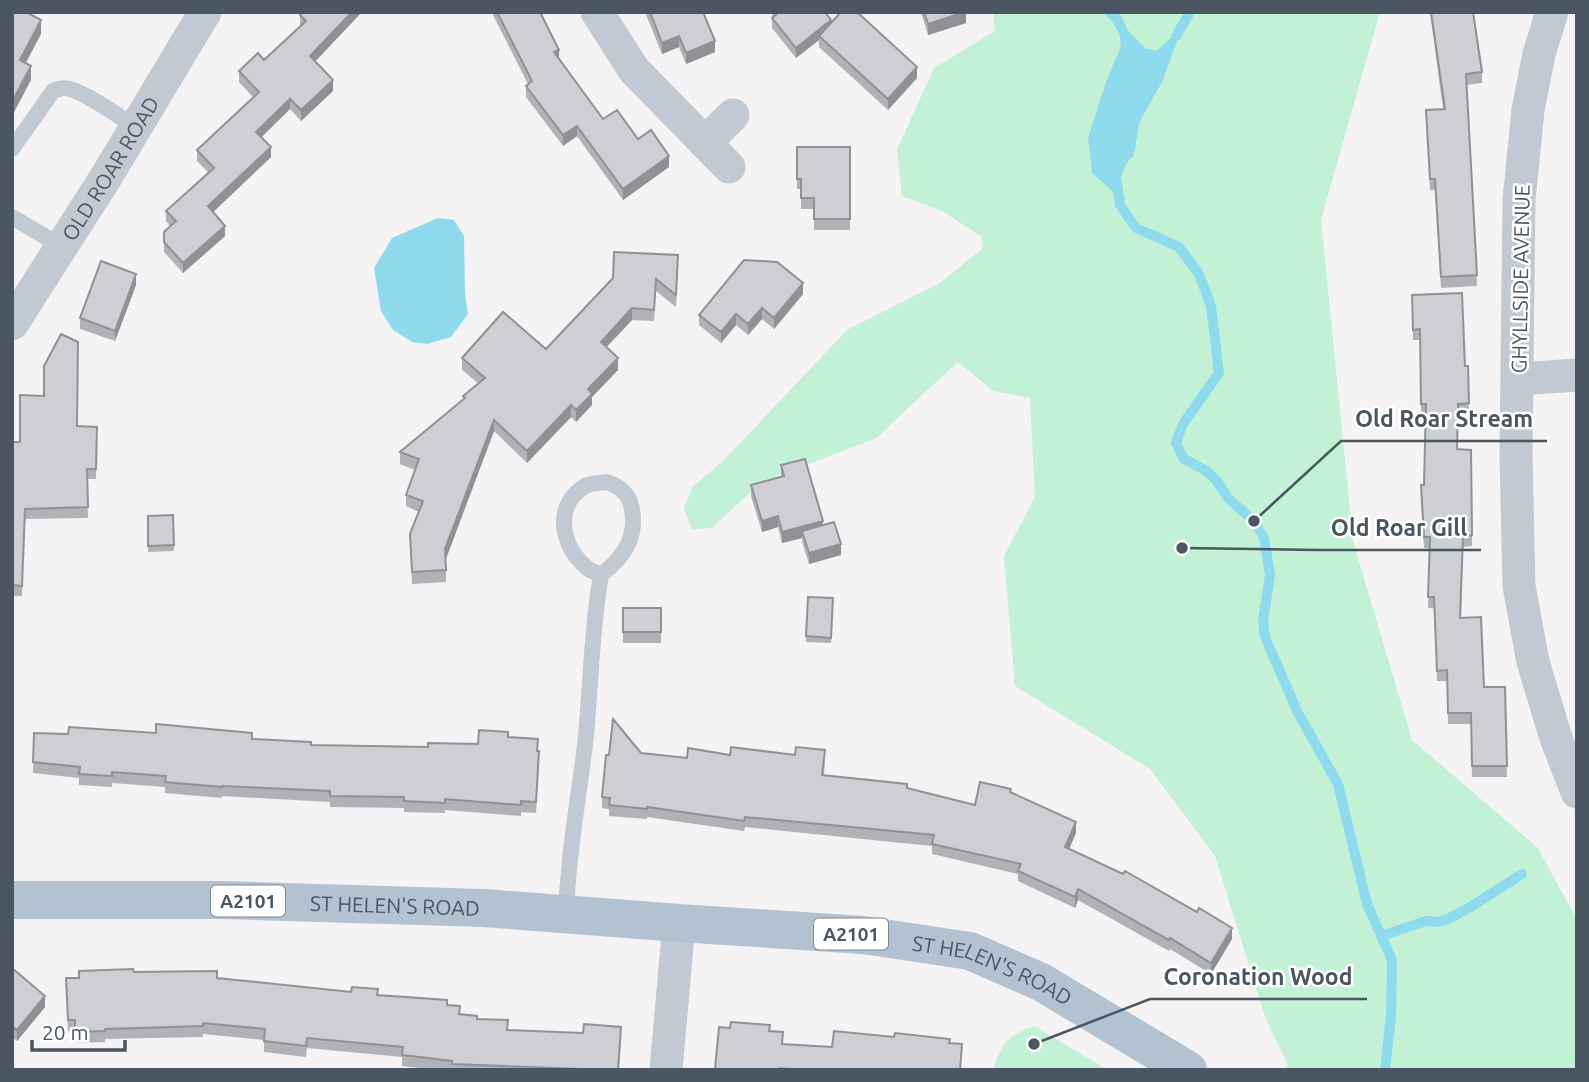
<svg xmlns="http://www.w3.org/2000/svg" width="1589" height="1082" font-family="Ubuntu,sans-serif">
<style>
.green{fill:#c3f1d5}
.water{fill:#90daee}
.lines{fill:none;stroke-linecap:round;stroke-linejoin:round}
.stream{stroke:#90daee;stroke-width:10}
.service{stroke:#c1cad2;stroke-width:16}
.minor{stroke:#c1cad2;stroke-width:33}
.primary{stroke:#b3c2d1;stroke-width:38}
.wall{fill:#b0b2b7}
.shaded-wall{fill:#909195}
.building{fill:#cdcfd5;stroke:#909195;stroke-width:2}
.labels{text-anchor:middle;dominant-baseline:central;stroke-width:5;stroke-linejoin:round;paint-order:stroke}
.shield{fill:#fff;stroke:#808990;stroke-width:2}
.shield-label{font-size:19px;font-weight:bold;fill:#4a5661}
.street-label{font-size:21px;fill:#4a5661;stroke:#fff}
.leader{fill:none;stroke:#4a5661;stroke-width:2.5}
.callout-dot{fill:#4a5661;stroke:#fff;stroke-width:2.5}
.callout-label{font-size:23px;text-anchor:middle;font-weight:bold;fill:#4a5661;stroke:#fff;stroke-width:5;stroke-linejoin:round;paint-order:stroke}
</style>
<rect width="100%" height="100%" fill="#f5f3f3"/>
<path class="green" d="M 993,12 L 1380,12 L 1321,220 L 1353,541 L 1412,740 L 1538,848 L 1577,920 L 1577,1070 L 1283,1070 L 1288,1065 L 1265,1017 L 1215,856 L 1150,769 L 1015,686 L 1004,556 L 1035,497 L 1030,398 L 993,391 L 958,362 L 913,403 L 877,438 L 761,482 L 712,528 L 692,529 L 684,509 L 692,487 L 722,462 L 847,330 L 940,283 L 983,248 L 982,237 L 942,211 L 902,196 L 897,150 L 934,68 L 995,31 Z
M 1034,1026 L 1108,1070 L 993,1070 C 1004,1039 1005,1038 1034,1026 Z"/>
<path class="water" d="M 1117,19 L 1145,48 L 1157,51 L 1183,26 L 1162,82 L 1139,123 L 1134,155 C 1121,167 1120,180 1119,197 L 1092,173 L 1088,138 L 1106,82 L 1121,46 Z
M 438,218 L 454,220 L 464,236 L 465,293 L 468,314 L 451,337 L 427,344 L 412,342 L 393,330 L 381,311 L 374,268 L 392,238 Z"/>
<g class="lines">
<path class="stream" d="M 1110,12 L 1117,19 L 1122,29
M 1176,36 L 1190,12
M 1117,183 L 1120,205 L 1136,228 L 1179,247 L 1199,274 L 1211,306 L 1219,373 L 1183,424 L 1176,443 L 1184,459 L 1205,470 L 1217,481 L 1228,498 L 1254,521 L 1264,538 L 1270,575 L 1263,621 L 1265,637 L 1298,713 L 1338,784 L 1367,904 L 1392,960 L 1391,1015 L 1385,1070
M 1381,936 L 1426,921 L 1438,922 L 1448,919 L 1472,906 L 1522,874"/>
<path class="service" d="M 12,149 L 53,91 C 56,90 60,88 64,88 C 80,88 121,118 136,127
M 12,217 L 61,246
M 607,482 C 621,487 629,494 632,509 C 637,538 624,557 601,575 C 596,572 590,571 586,567 C 561,545 553,506 585,486 C 591,483 600,483 607,482 Z
M 566,914 C 568,857 578,801 585,745 C 591,688 591,631 601,575"/>
<g class="minor">
<path d="M 597,12 L 634,70 L 729,167"/>
<path d="M 1552,12 L 1539,54 L 1528,110 L 1519,200 L 1516,454 L 1519,586 L 1533,662 L 1556,738 L 1577,792"/>
<path d="M 705,143 L 733,115"/>
<path id="s1" d="M 12,324 L 106,177 L 205,12"/>
<path d="M 1518,379 L 1577,375"/>
<path d="M 666,1070 L 679,923"/>
</g>
<path class="primary" id="s2" d="M 12,900 L 224,900 L 483,908 L 679,923 L 863,935 L 970,951 L 1041,982 L 1188,1070"/>
</g>
<path class="wall" d="M 303,12 L 362,12 L 315,61 L 333,91 L 301,121 L 290,109 L 262,137 L 271,157 L 213,212 L 225,236 L 183,273 L 164,252 L 164,232 L 170,226 L 166,221 L 166,211 L 208,172 L 197,161 L 197,150 L 253,97 L 239,82 L 239,71 L 264,60 L 300,26 L 300,15 Z
M 493,12 L 540,12 L 559,60 L 603,119 L 638,139 L 669,167 L 623,200 L 577,136 L 563,146 L 526,97 L 526,86 L 528,84 L 493,15 Z
M 645,12 L 703,12 L 715,52 L 686,64 L 679,47 L 662,54 Z
M 771,12 L 825,12 L 831,24 L 917,78 L 888,110 L 819,47 L 819,40 L 796,58 L 772,28 L 772,18 L 773,17 Z
M 921,12 L 966,12 L 966,23 L 928,35 Z
M 1430,12 L 1473,12 L 1482,72 L 1482,83 L 1466,85 L 1477,286 L 1441,288 L 1435,190 L 1430,190 L 1426,110 L 1443,109 Z
M 797,147 L 850,147 L 850,230 L 814,230 L 814,209 L 801,209 L 801,189 L 797,189 Z
M 678,267 L 676,307 L 656,291 L 654,321 L 632,320 L 606,347 L 618,370 L 592,397 L 592,405 L 576,422 L 571,417 L 527,463 L 494,431 L 446,559 L 446,582 L 412,584 L 410,534 L 419,512 L 406,506 L 406,495 L 415,470 L 400,464 L 400,452 L 463,399 L 463,396 L 478,383 L 462,370 L 462,358 L 546,349 L 613,278 Z
M 136,285 L 115,341 L 80,329 L 80,318 Z
M 803,294 L 774,329 L 762,319 L 748,335 L 736,325 L 721,343 L 699,325 L 699,315 Z
M 1412,295 L 1465,366 L 1468,366 L 1469,414 L 1458,414 L 1457,449 L 1471,450 L 1472,546 L 1463,547 L 1461,618 L 1484,687 L 1505,687 L 1507,777 L 1472,777 L 1471,724 L 1448,724 L 1447,681 L 1437,681 L 1434,608 L 1428,608 L 1430,548 L 1424,548 L 1421,496 L 1424,485 L 1425,415 L 1421,415 L 1420,340 L 1413,340 Z
M 77,426 L 97,427 L 96,479 L 87,479 L 88,518 L 25,519 L 22,596 L 12,596 L 12,442 L 20,442 Z
M 781,465 L 823,525 L 841,555 L 809,564 L 802,542 L 802,538 L 782,543 L 778,527 L 762,532 L 751,496 L 751,485 L 781,476 Z
M 173,515 L 174,551 L 148,552 L 148,516 Z
M 808,597 L 833,598 L 831,643 L 806,642 Z
M 623,608 L 661,608 L 661,643 L 623,643 Z
M 34,733 L 252,739 L 311,745 L 428,747 L 478,744 L 508,737 L 538,751 L 539,762 L 536,813 L 521,812 L 521,816 L 445,810 L 445,813 L 404,812 L 404,808 L 330,807 L 330,802 L 222,796 L 222,798 L 165,793 L 165,787 L 112,783 L 112,787 L 79,785 L 79,778 L 33,773 Z
M 641,753 L 687,758 L 730,755 L 825,761 L 824,775 L 907,788 L 975,805 L 1011,792 L 1076,833 L 1069,849 L 1232,939 L 1211,974 L 1170,949 L 1169,951 L 1078,900 L 1075,908 L 1018,881 L 1018,874 L 932,854 L 932,846 L 745,827 L 744,831 L 647,817 L 647,819 L 609,816 L 609,809 L 602,808 L 602,797 L 609,755 Z
M 12,968 L 45,1007 L 17,1041 L 12,1037 Z
M 134,972 L 217,978 L 378,995 L 447,1005 L 460,1014 L 508,1030 L 621,1038 L 619,1070 L 437,1070 L 402,1066 L 402,1057 L 307,1048 L 306,1057 L 264,1052 L 264,1040 L 203,1034 L 203,1037 L 105,1039 L 105,1042 L 75,1043 L 75,1030 L 68,1031 L 66,978 Z"/>
<path class="shaded-wall" d="M 352,12 L 362,12 L 310,67 L 310,56 Z
M 966,12 L 966,23 L 928,35 L 928,24 Z
M 41,20 L 41,34 L 20,74 L 20,60 Z
M 831,20 L 831,31 L 819,36 L 819,40 L 796,58 L 796,48 Z
M 679,36 L 679,47 L 662,54 L 662,43 Z
M 715,41 L 715,52 L 686,64 L 686,53 Z
M 559,50 L 559,60 L 554,52 Z
M 31,66 L 31,80 L 12,116 L 12,102 Z
M 917,67 L 917,78 L 888,110 L 888,99 Z
M 333,80 L 333,91 L 301,121 L 301,110 Z
M 290,99 L 290,109 L 256,142 L 256,132 Z
M 577,126 L 577,136 L 563,146 L 563,135 Z
M 271,147 L 271,157 L 208,217 L 208,206 Z
M 669,156 L 669,167 L 623,200 L 623,189 Z
M 225,226 L 225,236 L 183,273 L 183,263 Z
M 136,274 L 136,285 L 115,341 L 115,331 Z
M 803,283 L 803,294 L 774,329 L 774,318 Z
M 632,308 L 632,320 L 601,353 L 601,342 Z
M 762,308 L 762,319 L 748,335 L 748,324 Z
M 736,314 L 736,325 L 721,343 L 721,332 Z
M 618,358 L 618,370 L 592,397 L 592,405 L 576,422 L 576,410 L 588,389 Z
M 571,405 L 571,417 L 527,463 L 527,451 Z
M 494,420 L 494,431 L 445,561 L 445,549 Z
M 778,516 L 778,527 L 762,532 L 762,521 Z
M 823,521 L 823,532 L 802,531 L 802,538 L 782,543 L 782,532 Z
M 841,544 L 841,555 L 809,564 L 809,553 Z
M 1076,822 L 1076,833 L 1065,858 L 1065,847 Z
M 1078,889 L 1078,900 L 1075,908 L 1075,897 Z
M 1232,928 L 1232,939 L 1211,974 L 1211,963 Z
M 45,996 L 45,1007 L 17,1041 L 17,1030 Z"/>
<path class="building" d="M 12,12 L 26,12 L 41,20 L 20,60 L 31,66 L 12,102 Z
M 303,12 L 352,12 L 310,56 L 333,80 L 301,110 L 290,99 L 256,132 L 271,147 L 208,206 L 225,226 L 183,263 L 164,242 L 164,232 L 176,221 L 166,211 L 214,168 L 197,150 L 259,92 L 239,71 L 258,53 L 264,60 L 306,21 L 300,15 Z
M 497,12 L 540,12 L 559,50 L 554,52 L 603,119 L 617,110 L 638,139 L 651,130 L 669,156 L 623,189 L 577,126 L 563,135 L 526,86 L 532,81 Z
M 650,12 L 703,12 L 715,41 L 686,53 L 679,36 L 662,43 Z
M 777,12 L 825,12 L 831,20 L 796,48 L 772,18 L 778,13 Z
M 841,12 L 857,12 L 917,67 L 888,99 L 819,36 Z
M 924,12 L 965,12 L 928,24 Z
M 1431,12 L 1473,12 L 1482,72 L 1466,74 L 1477,275 L 1441,277 L 1435,179 L 1430,179 L 1426,110 L 1445,109 Z
M 797,147 L 850,147 L 850,219 L 814,219 L 814,198 L 801,198 L 801,179 L 797,179 Z
M 614,252 L 678,255 L 676,295 L 656,279 L 654,310 L 632,308 L 601,342 L 618,358 L 588,389 L 592,394 L 576,410 L 571,405 L 527,451 L 494,420 L 445,549 L 446,570 L 412,572 L 410,534 L 423,501 L 406,495 L 419,459 L 400,452 L 465,398 L 463,396 L 485,378 L 462,358 L 503,312 L 546,349 L 613,278 Z
M 744,260 L 777,262 L 803,283 L 774,318 L 762,308 L 748,324 L 736,314 L 721,332 L 699,315 Z
M 101,261 L 136,274 L 115,331 L 80,318 Z
M 1462,293 L 1465,366 L 1468,366 L 1469,403 L 1458,404 L 1457,449 L 1471,450 L 1472,535 L 1463,536 L 1460,618 L 1481,617 L 1484,687 L 1505,687 L 1507,766 L 1472,766 L 1471,713 L 1448,713 L 1447,670 L 1437,671 L 1434,597 L 1428,597 L 1430,537 L 1424,537 L 1421,485 L 1424,485 L 1426,404 L 1421,404 L 1420,329 L 1413,330 L 1412,295 Z
M 61,334 L 78,342 L 77,426 L 97,427 L 96,469 L 87,469 L 88,507 L 25,509 L 22,586 L 12,585 L 12,442 L 20,442 L 20,395 L 44,396 L 44,366 Z
M 805,459 L 823,521 L 782,532 L 778,516 L 762,521 L 751,485 L 784,476 L 781,465 Z
M 173,515 L 174,545 L 148,546 L 148,516 Z
M 834,522 L 841,544 L 809,553 L 802,531 Z
M 808,597 L 833,598 L 831,638 L 806,636 Z
M 623,608 L 661,608 L 661,632 L 623,632 Z
M 613,719 L 641,753 L 687,758 L 688,748 L 730,755 L 731,747 L 795,755 L 796,747 L 825,750 L 822,775 L 907,784 L 907,788 L 975,805 L 980,782 L 1011,789 L 1010,792 L 1076,822 L 1065,847 L 1123,874 L 1125,871 L 1197,912 L 1199,908 L 1232,928 L 1211,963 L 1170,938 L 1169,940 L 1078,889 L 1075,897 L 1018,871 L 1021,864 L 932,844 L 934,835 L 745,817 L 744,821 L 647,807 L 647,809 L 609,805 L 610,798 L 602,797 L 606,755 L 609,755 Z
M 156,724 L 252,733 L 252,739 L 311,742 L 311,745 L 428,747 L 428,743 L 478,744 L 479,730 L 508,732 L 508,737 L 538,739 L 537,751 L 539,751 L 536,802 L 521,801 L 521,805 L 445,799 L 445,803 L 404,801 L 404,797 L 330,796 L 330,791 L 222,786 L 222,787 L 165,782 L 166,776 L 112,772 L 112,776 L 79,774 L 80,767 L 33,762 L 34,733 L 68,734 L 69,727 L 156,733 Z
M 12,968 L 45,996 L 17,1030 L 12,1026 Z
M 133,969 L 134,972 L 217,971 L 217,978 L 351,992 L 352,987 L 378,989 L 377,995 L 447,1000 L 447,1005 L 460,1006 L 459,1014 L 477,1016 L 477,1019 L 508,1020 L 507,1030 L 583,1033 L 584,1024 L 621,1027 L 618,1070 L 580,1070 L 580,1069 L 452,1064 L 452,1061 L 402,1055 L 403,1047 L 307,1038 L 306,1046 L 264,1041 L 265,1029 L 203,1023 L 203,1026 L 105,1029 L 105,1031 L 75,1032 L 75,1020 L 68,1020 L 66,978 L 79,978 L 79,971 Z
M 731,1022 L 770,1025 L 769,1031 L 783,1032 L 782,1044 L 832,1047 L 834,1031 L 894,1037 L 895,1033 L 950,1039 L 949,1043 L 962,1044 L 960,1070 L 799,1070 L 780,1068 L 779,1070 L 715,1069 L 719,1027 L 730,1028 Z"/>
<g class="labels">
<g class="shield">
<rect x="211" y="885.5" width="74" height="31" rx="5"/>
<rect x="814" y="918.5" width="74" height="31" rx="5"/>
</g>
<g class="shield-label">
<text x="248" y="901">A2101</text>
<text x="851" y="934">A2101</text>
</g>
<g class="street-label">
<text stroke="none"><textPath href="#s1" startOffset="184">OLD ROAR ROAD</textPath></text>
<text transform="translate(1520 279) rotate(-89)">GHYLLSIDE AVENUE</text>
<text stroke="none"><textPath href="#s2" startOffset="383">ST HELEN'S ROAD</textPath></text>
<text stroke="none"><textPath href="#s2" startOffset="987">ST HELEN'S ROAD</textPath></text>
</g>
</g>
<path class="leader" d="M1254 521L1341 441H1547M1182 548L1317 550H1481M1034 1044L1150 999H1367"/>
<g class="callout-dot">
<circle cx="1254" cy="521" r="7"/>
<circle cx="1182" cy="548" r="7"/>
<circle cx="1034" cy="1044" r="7"/>
</g>
<g class="callout-label">
<text x="1444" y="427">Old Roar Stream</text>
<text x="1399" y="536">Old Roar Gill</text>
<text x="1258" y="985">Coronation Wood</text>
</g>
<rect width="1589" height="1082" fill="none" stroke="#4a5661" stroke-width="28"/>
<path d="M32 1040v10h93v-10" fill="none" stroke="#4a5661" stroke-width="3.5"/>
<text x="42" y="1040" font-size="21" fill="#4a5661" stroke="#ffffff" stroke-width="5" paint-order="stroke">20 m</text>
</svg>
